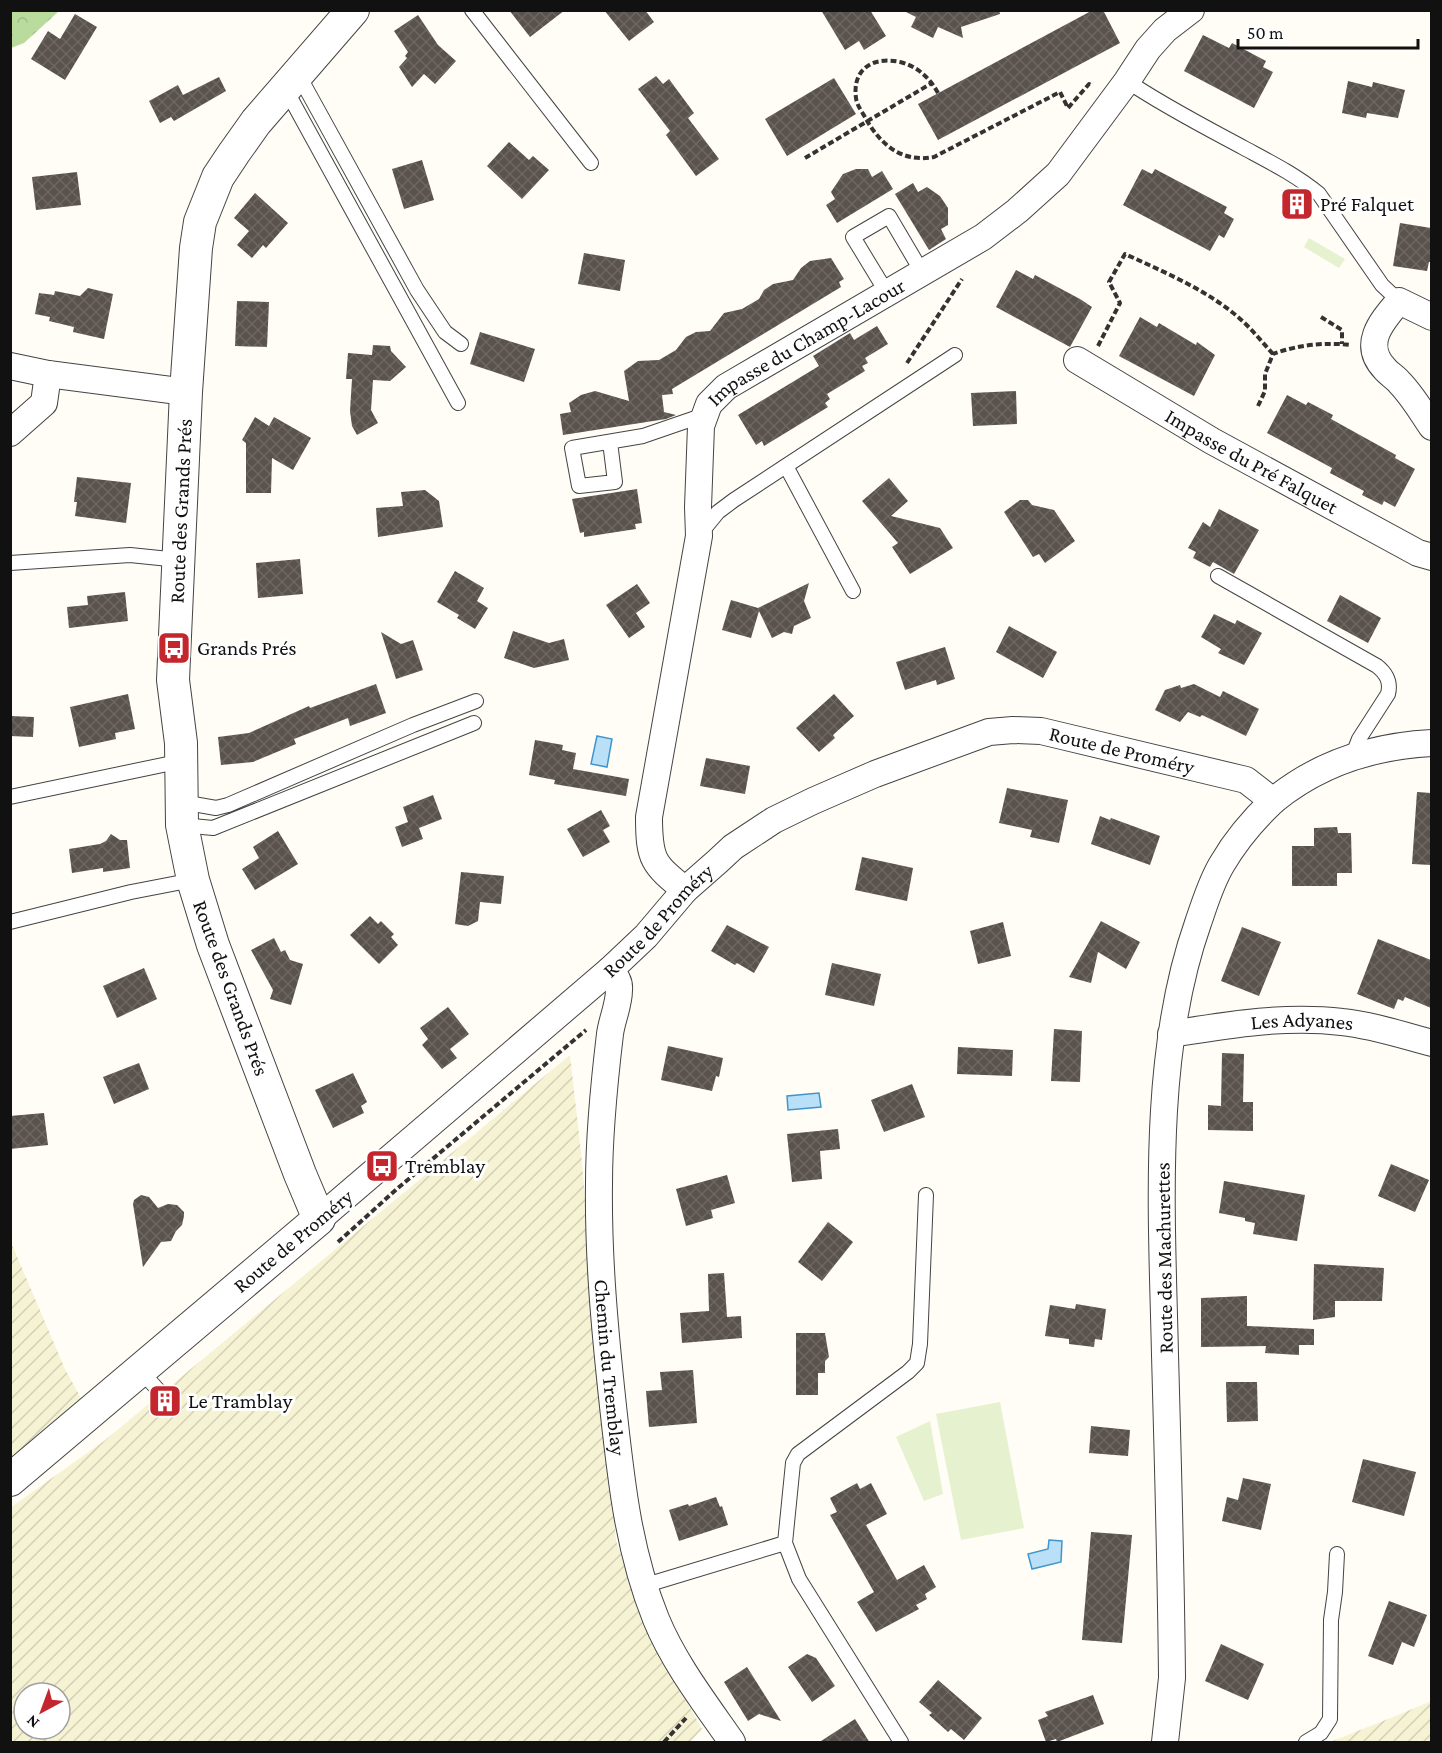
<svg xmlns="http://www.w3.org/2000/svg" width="1442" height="1753" font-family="'Crimson Pro',serif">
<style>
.farmland{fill:url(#farmland-furrows);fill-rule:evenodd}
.forest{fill:url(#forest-crowns)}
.pitch{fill:#e6f2cf}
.water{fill:#b9e0f7;stroke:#3f96cf;stroke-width:1.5}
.building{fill:url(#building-cross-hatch)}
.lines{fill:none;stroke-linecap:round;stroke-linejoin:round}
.service-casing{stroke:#444;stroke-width:16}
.minor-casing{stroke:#444;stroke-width:28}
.tertiary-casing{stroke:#444;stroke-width:34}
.path{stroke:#333;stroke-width:4;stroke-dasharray:6 3;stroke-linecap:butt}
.service{stroke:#fff;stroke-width:14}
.minor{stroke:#fff;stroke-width:26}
.tertiary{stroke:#fff;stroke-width:32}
.labels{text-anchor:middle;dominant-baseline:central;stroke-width:6;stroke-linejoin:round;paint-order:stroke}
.poi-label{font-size:21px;fill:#111;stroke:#fff;text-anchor:start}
.street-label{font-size:21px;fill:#111;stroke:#fff}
</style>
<defs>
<pattern id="farmland-furrows" width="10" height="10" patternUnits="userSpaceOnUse" patternTransform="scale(1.5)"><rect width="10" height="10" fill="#f6f3d4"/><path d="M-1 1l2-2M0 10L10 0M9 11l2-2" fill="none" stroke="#d2cfb5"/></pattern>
<pattern id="forest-crowns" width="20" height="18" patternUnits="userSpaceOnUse" patternTransform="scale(1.5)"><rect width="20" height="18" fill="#b9dc9c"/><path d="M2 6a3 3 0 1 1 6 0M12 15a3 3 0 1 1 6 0" fill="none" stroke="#9ebc85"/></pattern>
<pattern id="building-cross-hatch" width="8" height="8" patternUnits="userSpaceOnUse" patternTransform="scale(1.5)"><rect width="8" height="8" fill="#5a524d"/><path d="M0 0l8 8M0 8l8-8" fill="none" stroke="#6d6662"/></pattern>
</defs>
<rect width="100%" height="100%" fill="#fffdf5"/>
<path class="farmland" d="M 570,1055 L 581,1152 L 616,1541 L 650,1635 L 702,1729 L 690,1742 L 11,1742 L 10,1508 L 104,1441 ZM 24,1693 L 60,1693 L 60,1729 L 24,1729 Z
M 10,1240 L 65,1369 L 82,1400 L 11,1459 Z
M 1431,1701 L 1431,1742 L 1330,1742 L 1403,1713 Z"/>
<path class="forest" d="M 11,10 L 59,10 L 59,11 L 24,43 L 11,48 Z"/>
<path class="pitch" d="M 1309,238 L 1345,259 L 1339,268 L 1304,247 Z
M 1000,1402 L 1024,1528 L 961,1540 L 936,1414 Z
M 930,1421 L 943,1494 L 924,1501 L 896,1437 Z"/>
<path class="water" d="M 597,736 L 612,739 L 607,767 L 591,764 Z
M 819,1093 L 821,1107 L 788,1110 L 787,1096 Z
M 1049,1540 L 1062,1541 L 1061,1562 L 1032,1569 L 1028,1554 L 1048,1549 Z"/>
<path class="building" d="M 509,10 L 565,10 L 530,37 Z
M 604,10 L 645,10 L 654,22 L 629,41 Z
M 821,10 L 870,10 L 886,36 L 864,50 L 859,41 L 845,50 Z
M 902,10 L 999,10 L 1000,14 L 961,27 L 963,38 L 938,27 L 933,38 L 911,27 L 916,17 Z
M 1093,10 L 1103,10 L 1120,43 L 938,140 L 918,104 Z
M 75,14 L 97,27 L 65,80 L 31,59 L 48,31 L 60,39 Z
M 418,15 L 438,45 L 456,61 L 435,84 L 424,74 L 412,87 L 399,67 L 407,58 L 405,56 L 408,52 L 394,31 Z
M 1203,35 L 1229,48 L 1232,43 L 1266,61 L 1263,67 L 1273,72 L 1254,108 L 1184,71 Z
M 656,76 L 663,84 L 669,79 L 694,113 L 688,118 L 719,159 L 696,176 L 666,135 L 670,131 L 638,89 Z
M 219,77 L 226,91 L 174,121 L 171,117 L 160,123 L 149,101 L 178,85 L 183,95 Z
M 834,78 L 856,114 L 787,156 L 765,119 Z
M 1348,81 L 1372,87 L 1373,82 L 1405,90 L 1398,118 L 1367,113 L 1366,118 L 1342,113 Z
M 509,142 L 529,160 L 533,156 L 549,170 L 522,199 L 487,166 Z
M 422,160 L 434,200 L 404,209 L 392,169 Z
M 856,169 L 868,169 L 872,177 L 882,171 L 893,189 L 837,223 L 826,205 L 835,199 L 831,192 L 843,174 Z
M 1142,169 L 1152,174 L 1155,169 L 1227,207 L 1224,213 L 1234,219 L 1224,238 L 1219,235 L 1210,251 L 1123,205 Z
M 77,172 L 81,205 L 36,210 L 32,177 Z
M 913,183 L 918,192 L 927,187 L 940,196 L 948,208 L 948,225 L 941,229 L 946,239 L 929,250 L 895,194 Z
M 255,193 L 288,223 L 266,248 L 263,245 L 252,258 L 237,245 L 249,231 L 234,218 Z
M 1400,223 L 1431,228 L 1431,262 L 1429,262 L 1427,271 L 1393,266 Z
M 584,253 L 625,260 L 620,291 L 578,284 Z
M 831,258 L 844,279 L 839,282 L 841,287 L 672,389 L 673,394 L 662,395 L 664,412 L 676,415 L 666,419 L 563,435 L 560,414 L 571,412 L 569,403 L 581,395 L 595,391 L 629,401 L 624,371 L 638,361 L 659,360 L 676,350 L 686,337 L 696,332 L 710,331 L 724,313 L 742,309 L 759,299 L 764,290 L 773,284 L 793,280 L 801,268 L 810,261 Z
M 1016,270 L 1033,279 L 1035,275 L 1080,299 L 1092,307 L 1070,347 L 996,307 Z
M 88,288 L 113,294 L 104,339 L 73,332 L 74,327 L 49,321 L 50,317 L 35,314 L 39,293 L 54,295 L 55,291 L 80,296 Z
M 237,301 L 269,302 L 267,347 L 235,346 Z
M 1140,317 L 1157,327 L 1159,323 L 1196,345 L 1197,342 L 1215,355 L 1194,396 L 1119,356 Z
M 877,326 L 888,344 L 865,358 L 868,363 L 862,366 L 865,371 L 827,394 L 830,399 L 825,403 L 828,407 L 764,446 L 762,441 L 756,445 L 738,415 L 819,366 L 813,356 L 850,333 L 854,340 Z
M 480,332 L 535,349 L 524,382 L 470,364 Z
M 373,345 L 390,346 L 391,351 L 406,367 L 390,381 L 373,380 L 371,410 L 378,423 L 357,435 L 352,426 L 350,411 L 352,379 L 346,379 L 348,353 L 372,355 Z
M 1016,391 L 1017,424 L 973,426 L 971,393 Z
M 1287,395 L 1306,405 L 1308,402 L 1333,415 L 1331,419 L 1396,455 L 1395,458 L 1415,469 L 1395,507 L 1384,501 L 1382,505 L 1362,495 L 1364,491 L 1330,473 L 1332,468 L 1267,433 Z
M 255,417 L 269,426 L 274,417 L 311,438 L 293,470 L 272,458 L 271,493 L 246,493 L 246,443 L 242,440 Z
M 77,477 L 131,483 L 126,523 L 75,516 L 77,502 L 74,502 Z
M 889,478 L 908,501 L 891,516 L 940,528 L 953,548 L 910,574 L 892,547 L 898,543 L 862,501 Z
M 637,489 L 642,523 L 635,524 L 636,529 L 584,537 L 584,532 L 580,533 L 572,499 Z
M 425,490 L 439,501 L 443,527 L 378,537 L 376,508 L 403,506 L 401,492 Z
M 1020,500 L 1028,500 L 1032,505 L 1054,510 L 1075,541 L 1045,563 L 1039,554 L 1033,557 L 1004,512 Z
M 1219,509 L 1259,530 L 1234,574 L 1213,562 L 1210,567 L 1193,558 L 1196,552 L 1188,548 L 1203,522 L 1210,527 Z
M 300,559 L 303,594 L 258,598 L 256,563 Z
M 455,571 L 484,588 L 477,601 L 488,608 L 475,629 L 457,618 L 459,615 L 437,602 Z
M 809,583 L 804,601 L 811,618 L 794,626 L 792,634 L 784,632 L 772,638 L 759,611 L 751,638 L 722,630 L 731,600 L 758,608 Z
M 637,584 L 650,603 L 636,613 L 645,627 L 629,638 L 606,605 Z
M 125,592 L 128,621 L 69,628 L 67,607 L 88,605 L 87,596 Z
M 1340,595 L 1381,618 L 1368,643 L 1327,621 Z
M 1214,614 L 1235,624 L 1237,620 L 1262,633 L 1244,665 L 1218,653 L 1221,649 L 1201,637 Z
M 1009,626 L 1057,652 L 1043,678 L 996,652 Z
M 513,631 L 549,643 L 564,639 L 569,660 L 534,668 L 504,658 Z
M 381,632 L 401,644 L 413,640 L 423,670 L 396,679 Z
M 945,647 L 955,679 L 937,685 L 936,680 L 905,690 L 896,662 Z
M 376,684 L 386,713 L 350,726 L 348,718 L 294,739 L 296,744 L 253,762 L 221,765 L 218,737 L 249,733 L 309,706 L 310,708 Z
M 1194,684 L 1220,697 L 1223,691 L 1259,709 L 1246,736 L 1202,715 L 1200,717 L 1188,712 L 1180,722 L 1155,710 L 1165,690 L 1180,685 L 1181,688 Z
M 128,694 L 135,729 L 115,733 L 116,739 L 79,747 L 70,707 Z
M 834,694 L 854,716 L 833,735 L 835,738 L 819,752 L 796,728 Z
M 10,716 L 34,717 L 33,737 L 10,736 Z
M 535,740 L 563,745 L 562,750 L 576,753 L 573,769 L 629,779 L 626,796 L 554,784 L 555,780 L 529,775 Z
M 706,758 L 750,766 L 745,794 L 700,786 Z
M 1007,788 L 1068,800 L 1059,843 L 1030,837 L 1032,830 L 999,823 Z
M 1417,792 L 1431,793 L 1431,865 L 1412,864 Z
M 433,795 L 442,819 L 419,828 L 423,839 L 402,847 L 395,827 L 408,822 L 403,807 Z
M 601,810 L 610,826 L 603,830 L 610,842 L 583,857 L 567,829 Z
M 1100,816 L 1110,820 L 1111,818 L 1160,836 L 1150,865 L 1091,844 Z
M 1337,827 L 1338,833 L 1351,833 L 1352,873 L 1337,873 L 1337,886 L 1292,886 L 1292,846 L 1314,846 L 1314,828 Z
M 278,831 L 298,864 L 255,890 L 242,869 L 259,858 L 253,847 Z
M 111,834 L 120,840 L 127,840 L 130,868 L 103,872 L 103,868 L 72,873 L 69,849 L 100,844 L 106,841 Z
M 862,857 L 913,868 L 907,901 L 855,890 Z
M 461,872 L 504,876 L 501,904 L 480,902 L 478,921 L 468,926 L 455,924 Z
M 370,916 L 378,924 L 381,921 L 394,934 L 391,937 L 398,945 L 379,964 L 350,935 Z
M 1101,921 L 1140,942 L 1126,969 L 1098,952 L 1091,983 L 1069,977 Z
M 1003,922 L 1011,956 L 978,964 L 970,931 Z
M 727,925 L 769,947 L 754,973 L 737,963 L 735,965 L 711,951 Z
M 1242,927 L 1281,942 L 1259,996 L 1221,981 Z
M 274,938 L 281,952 L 285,950 L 290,960 L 303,964 L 291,1005 L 270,999 L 273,990 L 251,950 Z
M 1378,939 L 1431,960 L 1431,1008 L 1405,997 L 1403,1001 L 1398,999 L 1394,1009 L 1357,994 Z
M 832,963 L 881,974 L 874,1006 L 825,995 Z
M 144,968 L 157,999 L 117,1018 L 103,986 Z
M 448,1007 L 469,1034 L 450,1049 L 457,1058 L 442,1069 L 422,1045 L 428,1039 L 420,1028 Z
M 1054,1029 L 1082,1031 L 1080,1082 L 1051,1081 Z
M 668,1046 L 723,1058 L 719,1077 L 716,1076 L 712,1091 L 661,1080 Z
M 958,1047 L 1013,1050 L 1012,1076 L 957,1074 Z
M 1222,1053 L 1244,1054 L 1243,1102 L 1253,1102 L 1253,1131 L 1208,1130 L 1208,1105 L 1221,1106 Z
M 139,1063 L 149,1089 L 114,1104 L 103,1077 Z
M 353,1073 L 367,1102 L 361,1106 L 364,1113 L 333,1128 L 315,1090 Z
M 912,1084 L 925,1117 L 884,1132 L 871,1100 Z
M 44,1113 L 48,1145 L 10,1149 L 10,1116 Z
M 838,1129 L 840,1149 L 820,1151 L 822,1179 L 792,1182 L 787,1134 Z
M 1391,1164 L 1429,1180 L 1415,1212 L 1378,1196 Z
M 727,1175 L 735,1203 L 711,1210 L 713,1218 L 686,1226 L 676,1189 Z
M 1224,1181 L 1305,1195 L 1297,1241 L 1253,1234 L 1255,1223 L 1245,1221 L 1245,1218 L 1219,1213 Z
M 141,1195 L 149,1197 L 158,1208 L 168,1204 L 177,1205 L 184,1212 L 184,1216 L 182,1225 L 176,1231 L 171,1241 L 161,1242 L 143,1267 L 133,1204 L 134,1200 Z
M 828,1222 L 853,1242 L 822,1281 L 798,1262 Z
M 1314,1264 L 1384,1268 L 1382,1301 L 1335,1301 L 1335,1317 L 1313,1320 Z
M 724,1273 L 727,1317 L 741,1316 L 742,1338 L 682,1343 L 680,1313 L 709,1311 L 708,1274 Z
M 1247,1296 L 1247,1326 L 1314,1329 L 1314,1345 L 1299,1345 L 1299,1355 L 1265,1353 L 1266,1346 L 1201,1347 L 1201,1298 Z
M 1076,1304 L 1106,1309 L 1102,1340 L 1095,1339 L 1094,1347 L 1069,1344 L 1069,1339 L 1045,1336 L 1050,1305 L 1075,1309 Z
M 796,1333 L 825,1333 L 829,1357 L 825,1361 L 825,1373 L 818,1373 L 818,1395 L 796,1395 Z
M 693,1370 L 697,1423 L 649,1427 L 646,1391 L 662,1390 L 660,1372 Z
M 1226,1382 L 1257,1382 L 1258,1421 L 1227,1422 Z
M 1091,1426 L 1130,1430 L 1128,1456 L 1089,1453 Z
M 1363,1459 L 1416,1472 L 1404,1516 L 1352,1502 Z
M 1243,1478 L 1271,1484 L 1261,1530 L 1222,1521 L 1227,1497 L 1238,1500 Z
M 857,1483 L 860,1489 L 871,1483 L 887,1514 L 866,1525 L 897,1580 L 924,1565 L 936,1587 L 925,1594 L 927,1599 L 916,1605 L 919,1609 L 876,1632 L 857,1602 L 874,1592 L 830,1515 L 837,1512 L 830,1498 Z
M 716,1497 L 720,1507 L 722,1506 L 728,1525 L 679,1541 L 669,1510 L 688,1504 L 689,1506 Z
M 1091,1532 L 1132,1535 L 1122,1643 L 1082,1640 Z
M 1389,1601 L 1427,1615 L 1414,1647 L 1402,1642 L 1393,1665 L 1368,1656 Z
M 1221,1644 L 1264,1664 L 1248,1700 L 1205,1681 Z
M 807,1654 L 816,1658 L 835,1686 L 812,1702 L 788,1667 Z
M 747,1667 L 759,1686 L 781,1721 L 759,1714 L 748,1721 L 724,1682 Z
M 938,1680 L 982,1718 L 964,1740 L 951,1729 L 948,1732 L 929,1715 L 932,1713 L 919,1702 Z
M 1093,1695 L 1104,1724 L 1057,1742 L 1056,1739 L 1046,1742 L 1038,1720 L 1048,1716 L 1045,1712 Z
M 855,1719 L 870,1743 L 818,1743 Z"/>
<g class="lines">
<g class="service-casing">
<path id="service" d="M 472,10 L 591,163
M 298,74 L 417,290 L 445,332 L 461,344
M 1127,81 C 1164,106 1205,127 1244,148 C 1270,162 1296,175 1319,194 L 1382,285 L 1399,301
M 285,88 L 458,403
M 887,293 L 853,237 L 889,216 L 922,272
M 610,442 L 615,482 L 579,486 L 572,448 L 643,436 L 704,415
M 786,466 L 853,591
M 700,534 L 718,512 L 734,500 L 955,355
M 10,563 L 130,555 L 179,560
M 1218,576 L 1377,666 C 1387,674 1391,682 1388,694 L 1359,739 L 1352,757
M 10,797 L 182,761
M 182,802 L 216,808 L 228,805 L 413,725 L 476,701
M 182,825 L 213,828 L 474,723
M 10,922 L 131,892 L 193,880
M 140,1370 L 159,1391
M 643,1586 L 785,1543
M 901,1742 L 799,1579 L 785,1543 L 793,1463 L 798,1454 L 908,1372 L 917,1363 L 920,1344 L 926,1195
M 1306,1742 L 1321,1733 L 1330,1719 L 1331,1620 L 1335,1592 L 1337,1554"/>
</g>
<g class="minor-casing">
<g id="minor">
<path d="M 1432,317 L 1399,301 C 1382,321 1361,344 1385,369 C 1389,374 1395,377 1399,382 C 1412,395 1421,411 1432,427"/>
<path id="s1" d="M 1077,360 L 1212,441 L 1418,553 L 1432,557"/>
<path d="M 10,366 L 48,374 L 186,392"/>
<path d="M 10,433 L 44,403 L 48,374"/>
<path id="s2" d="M 685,890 C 653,864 649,860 649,817 L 699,536 L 698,507 L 701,426 L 709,404 L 726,387 L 983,237 L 1017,211 L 1058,174 L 1127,81 L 1148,49 L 1165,30 L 1191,10"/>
<path id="s3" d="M 610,970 C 615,976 620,981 619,990 C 619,1005 612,1019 610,1034 C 604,1084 599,1133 599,1184 C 598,1258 605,1332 613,1406 C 621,1479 628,1550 656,1619 C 674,1663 705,1703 732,1742"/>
<path id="s4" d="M 1171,1034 C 1227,1025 1285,1015 1342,1022 C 1372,1025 1402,1035 1432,1043"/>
<path id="s5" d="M 319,1219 L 610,970 L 646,936 L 685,890 L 718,861 L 733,847 L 774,820 L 813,801 L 875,774 L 989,732 L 1013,730 L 1041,731 L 1246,780 L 1273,801 C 1319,763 1373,746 1432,743"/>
<path d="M 1165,1742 L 1172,1678 C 1171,1570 1168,1463 1165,1355 C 1162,1216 1151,1056 1198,923 C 1205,903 1211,882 1222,864 C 1236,840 1253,820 1273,801"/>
</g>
</g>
<g class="tertiary-casing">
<g id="tertiary">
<path id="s6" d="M 10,1480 L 319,1219 L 300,1174 L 213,945 L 193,880 L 182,825 L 181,743 L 173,680 L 186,392 L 196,248 L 200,222 L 218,177 L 234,153 L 256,122 L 353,10"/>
</g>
</g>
<path class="path" d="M 938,93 C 930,78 917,66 900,62 C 873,56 852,69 856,98 C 857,106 863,113 866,119 C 881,145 902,163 934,157 L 1060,92 L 1068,108 L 1089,84 L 1092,86
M 805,158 L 932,83
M 1321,317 L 1342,330 L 1342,344
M 1098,346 L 1120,303 L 1109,282 L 1125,254 C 1164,272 1205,289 1238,317 C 1251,328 1262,342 1273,354
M 907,363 L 962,279
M 1258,406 L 1265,391 L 1265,374 L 1273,354 C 1297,345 1325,342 1350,345
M 338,1242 L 398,1188 L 586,1030
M 664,1742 L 686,1718"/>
<use href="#service" class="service"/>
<use href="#minor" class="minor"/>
<use href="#tertiary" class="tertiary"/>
</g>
<defs>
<g id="building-square" transform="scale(1.725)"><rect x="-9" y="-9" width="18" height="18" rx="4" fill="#c4262e" stroke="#fff"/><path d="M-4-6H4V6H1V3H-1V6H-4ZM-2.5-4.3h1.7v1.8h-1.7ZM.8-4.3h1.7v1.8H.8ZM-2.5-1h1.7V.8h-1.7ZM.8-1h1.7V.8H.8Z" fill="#fff"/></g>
<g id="bus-square" transform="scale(1.725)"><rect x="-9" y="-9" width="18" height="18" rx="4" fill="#c4262e" stroke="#fff"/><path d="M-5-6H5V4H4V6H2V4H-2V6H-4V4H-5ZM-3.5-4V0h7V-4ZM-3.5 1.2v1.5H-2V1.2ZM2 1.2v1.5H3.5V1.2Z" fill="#fff"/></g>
</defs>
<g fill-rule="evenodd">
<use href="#building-square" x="1297" y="204"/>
<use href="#bus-square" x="174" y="648"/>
<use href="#bus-square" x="382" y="1166"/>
<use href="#building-square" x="165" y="1401"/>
</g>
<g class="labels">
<g class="poi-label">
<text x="1320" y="204">Pré Falquet</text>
<text x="197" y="648">Grands Prés</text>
<text x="405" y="1166">Tremblay</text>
<text x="188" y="1401">Le Tramblay</text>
</g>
<g class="street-label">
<text stroke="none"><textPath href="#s2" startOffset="621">Impasse du Champ-Lacour</textPath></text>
<text stroke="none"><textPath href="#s1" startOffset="202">Impasse du Pré Falquet</textPath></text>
<text stroke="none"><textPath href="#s6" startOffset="1137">Route des Grands Prés</textPath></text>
<text stroke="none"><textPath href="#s5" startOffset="974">Route de Proméry</textPath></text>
<text stroke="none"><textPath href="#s5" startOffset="452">Route de Proméry</textPath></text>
<text transform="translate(231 988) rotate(70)">Route des Grands Prés</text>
<text stroke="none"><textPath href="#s4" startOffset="132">Les Adyanes</textPath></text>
<text transform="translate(293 1241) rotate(-40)">Route de Proméry</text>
<text transform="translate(1164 1258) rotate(-91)">Route des Machurettes</text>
<text stroke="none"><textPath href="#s3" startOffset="402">Chemin du Tremblay</textPath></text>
</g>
</g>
<rect width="1442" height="1753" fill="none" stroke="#111111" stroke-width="24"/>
<g transform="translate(42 1711) rotate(221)"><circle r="28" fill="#ffffff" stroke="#a0a0a0" stroke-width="1.5"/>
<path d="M0-4.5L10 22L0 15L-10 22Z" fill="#c4262e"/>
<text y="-9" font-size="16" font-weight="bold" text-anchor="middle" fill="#111111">N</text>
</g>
<path d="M1238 39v9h180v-9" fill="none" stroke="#111111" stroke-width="3"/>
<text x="1247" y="39" font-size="18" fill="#111111" stroke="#ffffff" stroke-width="4.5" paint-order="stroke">50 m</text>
</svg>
